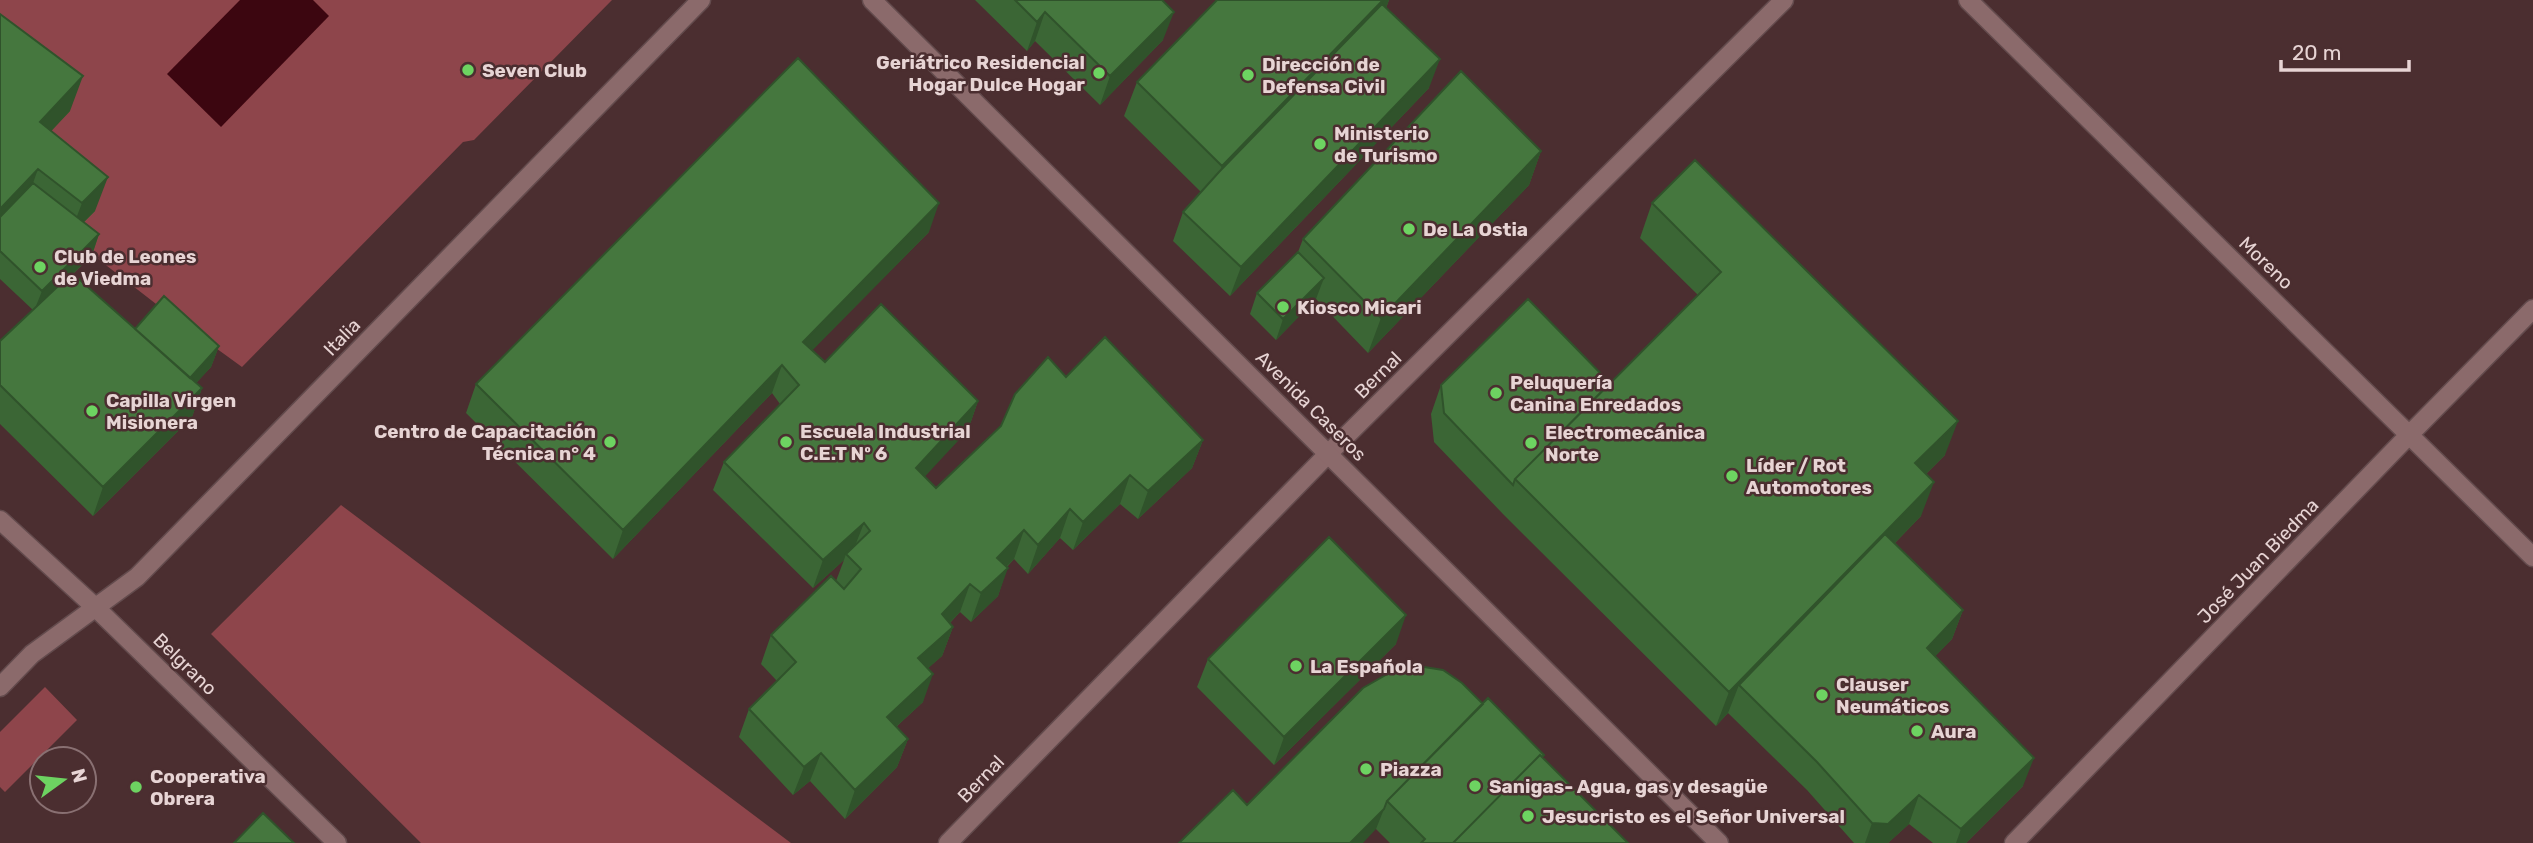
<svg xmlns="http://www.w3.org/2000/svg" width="2533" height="843" font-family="Rubik,sans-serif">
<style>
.green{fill:#8e454b}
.water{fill:#3c0610}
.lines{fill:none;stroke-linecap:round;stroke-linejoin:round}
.minor-casing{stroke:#634b4d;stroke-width:21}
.secondary-casing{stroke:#634b4d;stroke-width:21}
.minor{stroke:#8b6a6b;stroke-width:18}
.secondary{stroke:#8b6a6b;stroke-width:18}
.wall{fill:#3b6635}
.shaded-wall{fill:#30532b}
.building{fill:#45773e;stroke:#30532b;stroke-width:2}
.poi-dot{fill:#6dd361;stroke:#4b2e30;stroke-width:2.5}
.labels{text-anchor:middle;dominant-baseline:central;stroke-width:5;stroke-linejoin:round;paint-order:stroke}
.poi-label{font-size:19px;font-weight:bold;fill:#e7d4d4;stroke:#4b2e30;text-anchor:start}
.street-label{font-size:19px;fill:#e7d4d4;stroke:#4b2e30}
</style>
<rect width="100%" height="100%" fill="#4b2e30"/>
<path class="green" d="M 0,0 L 612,0 L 474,140 L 463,142 L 242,367 L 169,314 L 0,183 Z
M 341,505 L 791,843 L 421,843 L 211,634 Z
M 45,687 L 77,720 L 5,792 L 0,787 L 0,732 Z"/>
<path class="water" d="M 240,0 L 313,0 L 329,16 L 221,127 L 167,74 Z"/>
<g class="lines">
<g class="minor-casing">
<path id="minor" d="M 1968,0 L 2533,557
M 0,520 L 95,607 L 337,843
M 0,687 L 32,654 L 137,577 L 701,0
M 948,843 L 1329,453 L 1784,0
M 2014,843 L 2410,434 L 2533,309"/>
</g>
<g class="secondary-casing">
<path id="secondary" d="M 872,0 L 1719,843"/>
</g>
<use href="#minor" class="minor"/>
<use href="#secondary" class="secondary"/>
</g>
<path class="wall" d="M 975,0 L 1162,0 L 1163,40 L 1100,105 L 1035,41 L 1027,51 Z
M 1217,0 L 1389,0 L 1386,8 L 1429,88 L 1230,296 L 1173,241 L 1183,212 L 1201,192 L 1124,116 L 1137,82 Z
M 0,14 L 70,111 L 51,131 L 95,211 L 84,222 L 99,234 L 92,255 L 73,274 L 135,329 L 219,346 L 211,367 L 196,383 L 202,388 L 192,417 L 93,516 L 0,424 L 0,341 L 33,310 L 0,279 Z
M 1541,151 L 1529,185 L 1368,353 L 1316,299 L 1276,340 L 1250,314 L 1257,293 L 1298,252 L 1303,239 Z
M 1652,203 L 1945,455 L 1926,474 L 1921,516 L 1895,543 L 1963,610 L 1952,639 L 1935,656 L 2023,786 L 1966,843 L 1933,843 L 1909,824 L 1888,843 L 1854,843 L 1807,790 L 1728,713 L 1716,726 L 1503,514 L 1434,442 L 1431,414 L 1441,385 L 1610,383 L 1698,295 L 1640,238 Z
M 929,232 L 812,350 L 825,362 L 978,401 L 968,430 L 924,476 L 936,488 L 1066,377 L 1203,440 L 1192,468 L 1138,519 L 1120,504 L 1073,550 L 1060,538 L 1028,574 L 1014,559 L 1007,567 L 998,596 L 971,622 L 960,612 L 950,623 L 953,627 L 942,656 L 928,668 L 923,702 L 896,727 L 908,739 L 897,767 L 845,819 L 810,781 L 793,795 L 739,737 L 749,709 L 777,681 L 761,664 L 771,635 L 836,581 L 844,560 L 813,588 L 713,490 L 724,462 L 780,404 L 772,393 L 613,559 L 466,413 L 476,384 Z
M 1396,644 L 1274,765 L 1197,687 L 1208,659 Z
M 1483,704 L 1544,755 L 1543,758 L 1628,843 L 1390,843 L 1376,829 L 1247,805 Z"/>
<path class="shaded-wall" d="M 1383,0 L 1389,0 L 1380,24 L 1209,200 L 1222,166 Z
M 1045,12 L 1035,41 L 1027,51 L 1037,22 Z
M 1174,12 L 1163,40 L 1100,105 L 1110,76 Z
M 1440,59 L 1429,88 L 1230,296 L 1241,267 Z
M 83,76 L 70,111 L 27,157 L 40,122 Z
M 1541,151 L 1529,185 L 1368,353 L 1381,318 Z
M 38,169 L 26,203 L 0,230 L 0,209 Z
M 108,177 L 95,211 L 69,237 L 82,203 Z
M 939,203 L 929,232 L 793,370 L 803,342 Z
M 99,234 L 92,255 L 34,311 L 42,291 Z
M 1324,278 L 1316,299 L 1276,340 L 1283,319 Z
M 219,346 L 211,367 L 177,404 L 185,383 Z
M 782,365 L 772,393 L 613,559 L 623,530 Z
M 202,388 L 192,417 L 93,516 L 103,487 Z
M 978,401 L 968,430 L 906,497 L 916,468 Z
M 1958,421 L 1945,455 L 1902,498 L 1915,463 Z
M 1203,440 L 1192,468 L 1138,519 L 1148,491 Z
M 1130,475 L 1120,504 L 1073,550 L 1083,522 Z
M 1934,482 L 1921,516 L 1747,694 L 1739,685 L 1728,713 L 1716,726 L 1729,692 Z
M 1070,509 L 1060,538 L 1028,574 L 1038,545 Z
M 864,523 L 853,551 L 846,554 L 844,560 L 813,588 L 823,560 Z
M 1024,530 L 1014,559 L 986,587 L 997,558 Z
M 1008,568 L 998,596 L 971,622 L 981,593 Z
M 970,584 L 960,612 L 931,642 L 942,614 Z
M 1963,610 L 1952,639 L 1916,676 L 1927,648 Z
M 1406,615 L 1396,644 L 1274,765 L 1284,737 Z
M 953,627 L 942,656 L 908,686 L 918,658 Z
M 933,674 L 923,702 L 876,745 L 887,717 Z
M 908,739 L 897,767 L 845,819 L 855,790 Z
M 821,753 L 810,781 L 793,795 L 804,767 Z
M 2034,758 L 2023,786 L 1966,843 L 1956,843 L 1961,829 Z
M 1919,795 L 1909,824 L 1888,843 L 1865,843 L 1872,823 Z
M 1384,809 L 1376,829 L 1363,843 L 1350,843 Z"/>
<path class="building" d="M 1015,0 L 1162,0 L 1174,12 L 1110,76 L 1045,12 L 1037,22 Z
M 1217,0 L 1383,0 L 1222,166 L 1137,82 Z
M 1382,4 L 1440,59 L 1241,267 L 1183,212 L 1219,172 Z
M 0,14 L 83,76 L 40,122 L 108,177 L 82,203 L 38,169 L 0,209 Z
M 798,58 L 939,203 L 803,342 L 825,362 L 881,304 L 978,401 L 916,468 L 936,488 L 1001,426 L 1015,394 L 1048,357 L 1066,377 L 1105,337 L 1203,440 L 1148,491 L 1130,475 L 1083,522 L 1070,509 L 1038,545 L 1024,530 L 997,558 L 1008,568 L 981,593 L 970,584 L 942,614 L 953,627 L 918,658 L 933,674 L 887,717 L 908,739 L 855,790 L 821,753 L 804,767 L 749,709 L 796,662 L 771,635 L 831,576 L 844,589 L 861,569 L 846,554 L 870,531 L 864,523 L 823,560 L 724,462 L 799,385 L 782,365 L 623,530 L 476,384 Z
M 1461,71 L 1541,151 L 1381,318 L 1303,239 Z
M 1695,160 L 1958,421 L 1915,463 L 1934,482 L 1729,692 L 1515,479 L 1721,272 L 1652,203 Z
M 33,183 L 99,234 L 42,291 L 0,251 L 0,217 Z
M 1298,252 L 1324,278 L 1283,319 L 1257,293 Z
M 72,273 L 202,388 L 103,487 L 0,385 L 0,341 Z
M 164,296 L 219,346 L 190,378 L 135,329 Z
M 1528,299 L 1610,383 L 1515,479 L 1513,485 L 1444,413 L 1441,385 Z
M 1885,534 L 1963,610 L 1927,648 L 2034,758 L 1961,829 L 1919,795 L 1888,824 L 1872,823 L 1817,762 L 1739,685 Z
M 1329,537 L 1406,615 L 1284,737 L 1208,659 Z
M 1418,666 L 1443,670 L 1462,683 L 1483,704 L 1387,801 L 1384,809 L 1350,843 L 1179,843 L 1233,790 L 1247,805 L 1363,688 L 1391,672 Z
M 1488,698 L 1544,755 L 1542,757 L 1540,755 L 1453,843 L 1421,843 L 1425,839 L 1387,801 Z
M 1540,755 L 1628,843 L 1453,843 Z
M 263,813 L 294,843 L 234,843 Z"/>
<g class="poi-dot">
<circle cx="468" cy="70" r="7"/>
<circle cx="1099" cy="73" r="7"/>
<circle cx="1248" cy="75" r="7"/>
<circle cx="1320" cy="144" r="7"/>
<circle cx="1409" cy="229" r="7"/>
<circle cx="40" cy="267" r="7"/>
<circle cx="1283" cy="307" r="7"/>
<circle cx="1496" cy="393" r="7"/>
<circle cx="92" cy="411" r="7"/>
<circle cx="610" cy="442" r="7"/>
<circle cx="786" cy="442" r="7"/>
<circle cx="1531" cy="443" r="7"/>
<circle cx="1732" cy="476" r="7"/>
<circle cx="1296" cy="666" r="7"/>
<circle cx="1822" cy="695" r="7"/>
<circle cx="1917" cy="731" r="7"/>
<circle cx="1366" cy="769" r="7"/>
<circle cx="1475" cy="786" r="7"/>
<circle cx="136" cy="787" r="7"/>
<circle cx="1528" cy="816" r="7"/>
</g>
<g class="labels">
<g class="poi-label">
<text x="1085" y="62" text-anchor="end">Geriátrico Residencial<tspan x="1085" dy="22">Hogar Dulce Hogar</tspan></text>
<text x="1262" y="64">Dirección de<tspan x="1262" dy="22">Defensa Civil</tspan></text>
<text x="482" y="70">Seven Club</text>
<text x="1334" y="133">Ministerio<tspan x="1334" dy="22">de Turismo</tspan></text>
<text x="1423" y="229">De La Ostia</text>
<text x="54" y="256">Club de Leones<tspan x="54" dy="22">de Viedma</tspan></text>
<text x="1297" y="307">Kiosco Micari</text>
<text x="1510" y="382">Peluquería<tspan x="1510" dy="22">Canina Enredados</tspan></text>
<text x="106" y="400">Capilla Virgen<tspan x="106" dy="22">Misionera</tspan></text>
<text x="596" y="431" text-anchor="end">Centro de Capacitación<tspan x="596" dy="22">Técnica n° 4</tspan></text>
<text x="800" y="431">Escuela Industrial<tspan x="800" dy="22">C.E.T Nº 6</tspan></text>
<text x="1545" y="432">Electromecánica<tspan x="1545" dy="22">Norte</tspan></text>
<text x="1746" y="465">Líder / Rot<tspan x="1746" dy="22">Automotores</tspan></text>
<text x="1310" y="666">La Española</text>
<text x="1836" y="684">Clauser<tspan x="1836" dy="22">Neumáticos</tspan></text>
<text x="1931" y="731">Aura</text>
<text x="1380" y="769">Piazza</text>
<text x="150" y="776">Cooperativa<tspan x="150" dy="22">Obrera</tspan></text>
<text x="1489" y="786">Sanigas- Agua, gas y desagüe</text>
<text x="1542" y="816">Jesucristo es el Señor Universal</text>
</g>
<g class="street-label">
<text transform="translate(2266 263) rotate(44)">Moreno</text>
<text transform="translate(342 337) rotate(-46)">Italia</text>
<text transform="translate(1378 375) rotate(-45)">Bernal</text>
<text transform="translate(1311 406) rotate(45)">Avenida Caseros</text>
<text transform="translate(2258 561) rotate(-46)">José Juan Biedma</text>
<text transform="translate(185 664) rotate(44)">Belgrano</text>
<text transform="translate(981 779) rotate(-46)">Bernal</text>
</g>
</g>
<g transform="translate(63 780) rotate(75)"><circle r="33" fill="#4b2e30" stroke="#897072" stroke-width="2"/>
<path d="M0-5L12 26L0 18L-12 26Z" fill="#6dd361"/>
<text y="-10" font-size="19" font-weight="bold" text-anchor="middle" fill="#e7d4d4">N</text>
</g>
<path d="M2281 60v10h128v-10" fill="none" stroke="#e7d4d4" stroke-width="3.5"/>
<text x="2292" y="60" font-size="21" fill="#e7d4d4" stroke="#4b2e30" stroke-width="5" paint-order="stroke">20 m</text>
</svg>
